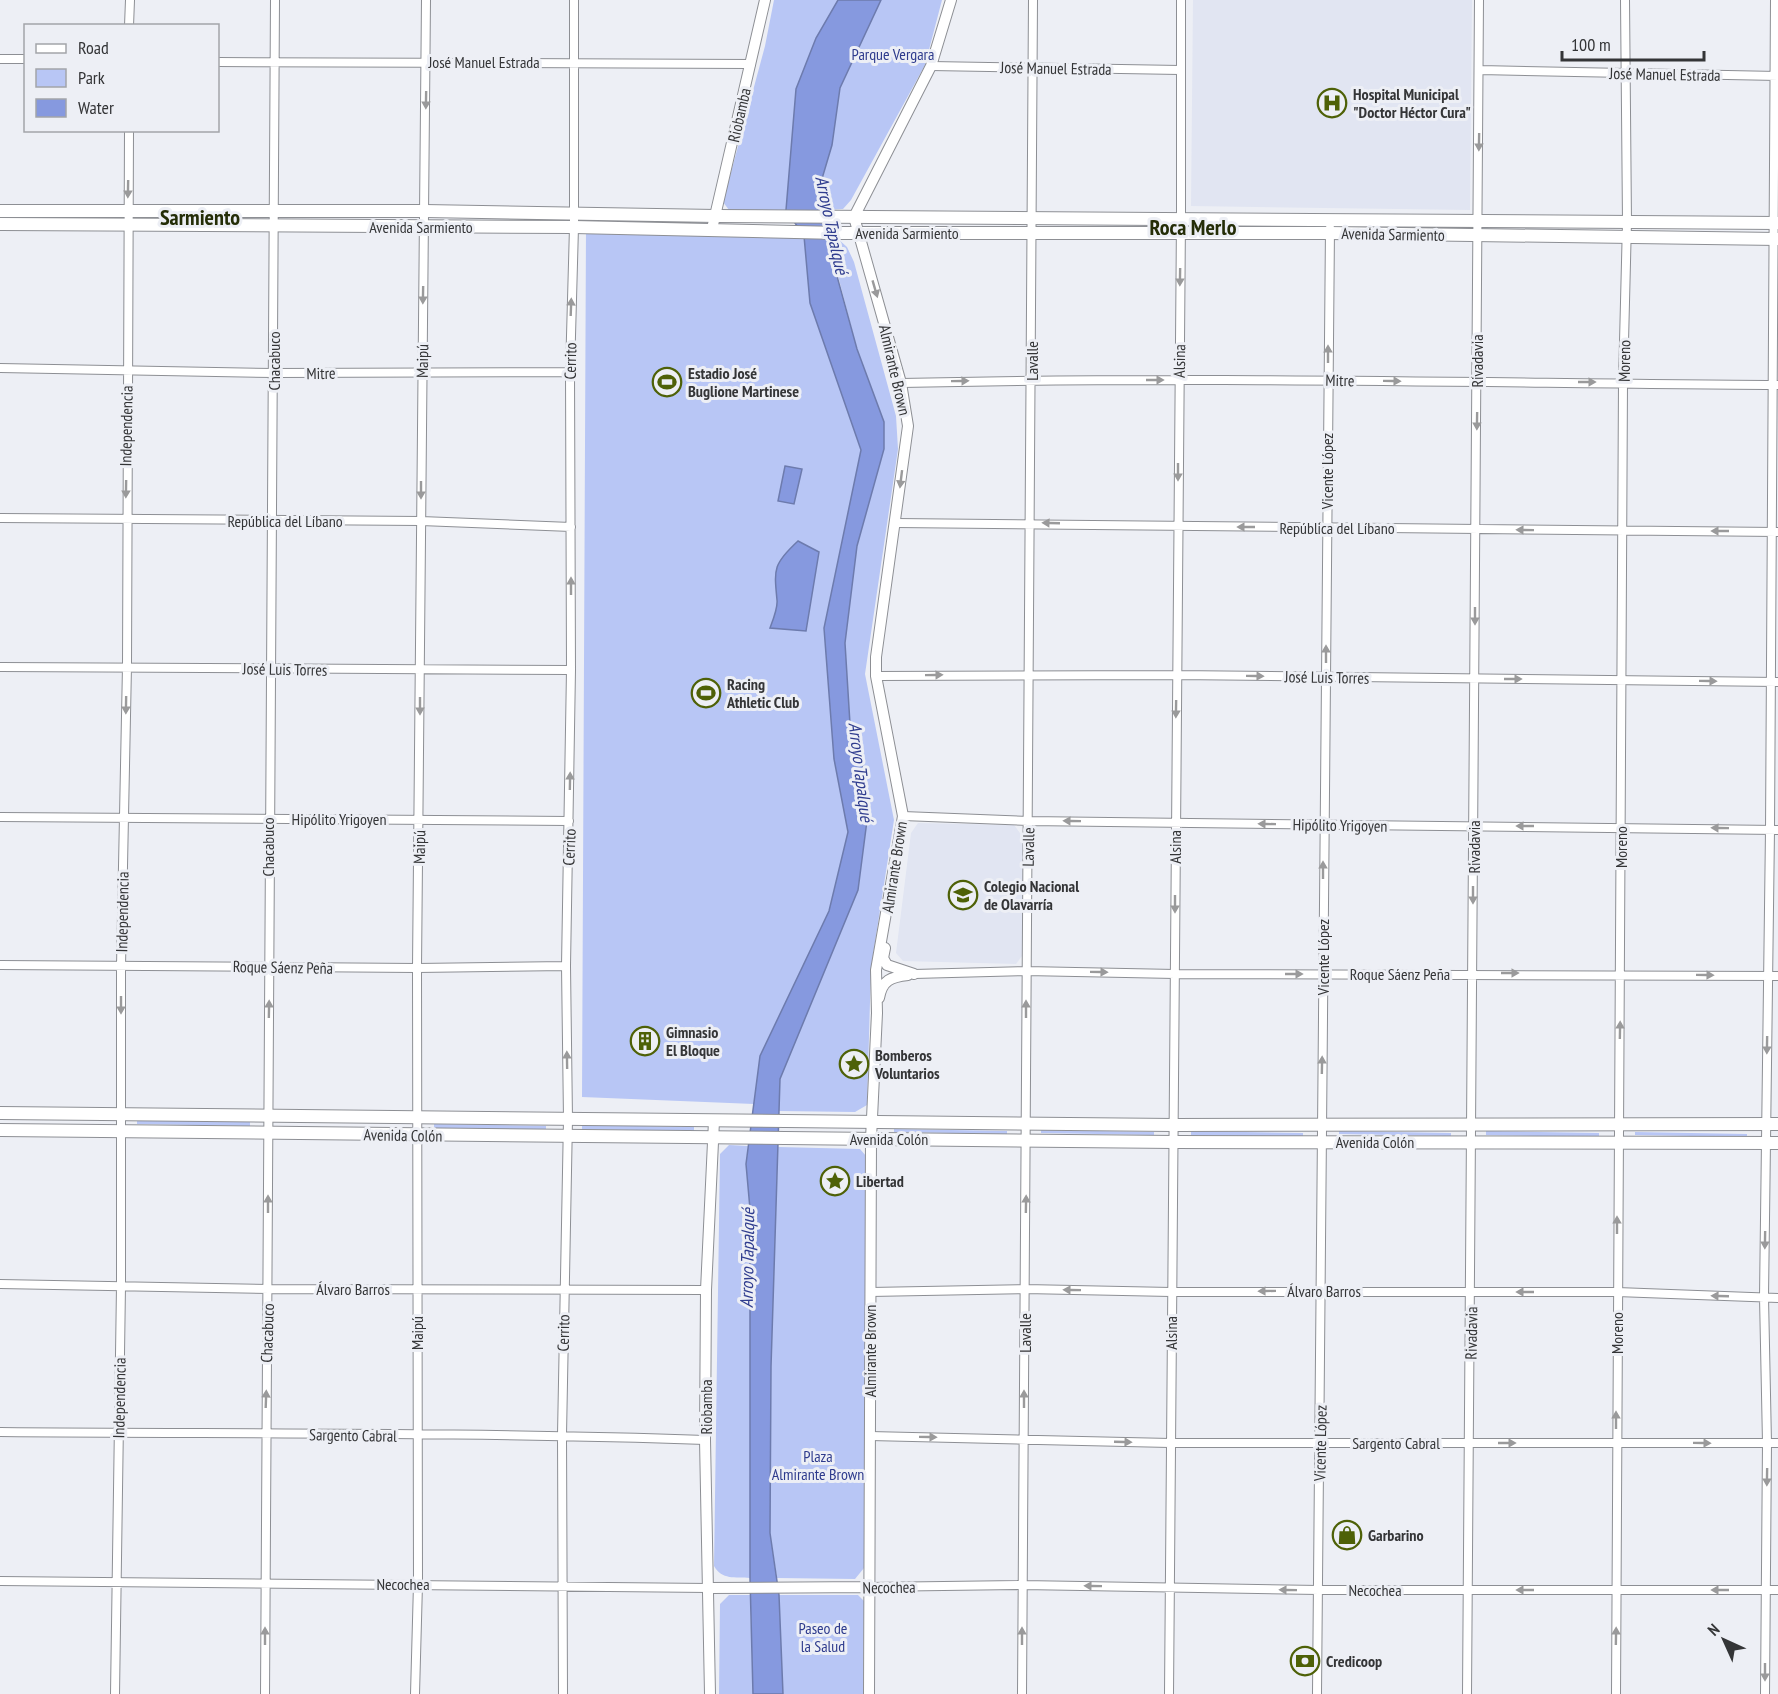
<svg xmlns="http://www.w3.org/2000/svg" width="1778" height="1694" font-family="'PT Sans Narrow',sans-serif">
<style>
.built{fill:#e1e5f2}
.green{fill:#b8c6f5}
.water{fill:#8699df;stroke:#6d7bad;stroke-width:1.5}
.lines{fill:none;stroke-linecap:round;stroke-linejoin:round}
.minor-casing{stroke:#8d8f94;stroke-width:10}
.tertiary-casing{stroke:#8d8f94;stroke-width:12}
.secondary-casing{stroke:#8d8f94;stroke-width:14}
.minor{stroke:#fff;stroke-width:8}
.tertiary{stroke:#fff;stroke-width:10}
.secondary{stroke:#fff;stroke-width:12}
.oneway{fill:#9a9a9b}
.labels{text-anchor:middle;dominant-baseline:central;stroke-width:6;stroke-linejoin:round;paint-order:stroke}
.park-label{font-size:16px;fill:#2e3b8d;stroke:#edeff5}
.street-label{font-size:16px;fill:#343537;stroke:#edeff5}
.poi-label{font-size:16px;font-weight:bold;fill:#343537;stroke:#edeff5;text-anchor:start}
.water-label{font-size:18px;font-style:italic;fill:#2f3c8e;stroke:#edeff5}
.district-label{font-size:22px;font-weight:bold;fill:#242d07;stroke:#edeff5}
</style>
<rect width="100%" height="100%" fill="#edeff5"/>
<path class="built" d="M 1193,0 L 1472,0 L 1470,210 L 1191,206 Z
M 918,823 L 1014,825 L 1023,837 L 1022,956 L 1016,964 L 903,961 L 896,953 L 911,833 Z"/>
<path class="green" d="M 774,0 L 838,0 L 792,164 L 786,210 L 729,210 L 723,202 L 765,46 Z
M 881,0 L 942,0 L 925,65 L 851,200 L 843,209 L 821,210 L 821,182 L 832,145 L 840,88 Z
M 586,228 L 804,236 L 810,303 L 861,450 L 824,628 L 834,759 L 848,832 L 829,911 L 760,1056 L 754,1104 L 582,1097 Z
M 828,237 L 837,238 L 847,247 L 854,262 L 896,416 L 898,449 L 865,674 L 894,820 L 871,968 L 867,1105 L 855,1112 L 779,1111 L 780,1079 L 858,890 L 869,805 L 864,769 L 851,740 L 845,643 L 857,546 L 884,449 L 884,422 L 857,349 Z
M 137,1120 L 250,1122 L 250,1126 L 137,1124 Z
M 434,1124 L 546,1126 L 546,1130 L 434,1128 Z
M 582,1125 L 694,1127 L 694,1131 L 582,1129 Z
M 894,1129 L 1007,1131 L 1007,1134 L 894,1132 Z
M 1041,1130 L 1154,1132 L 1154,1135 L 1041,1133 Z
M 1191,1131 L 1303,1133 L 1303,1137 L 1191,1135 Z
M 1339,1131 L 1451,1133 L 1451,1136 L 1339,1134 Z
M 1486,1131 L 1599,1133 L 1599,1137 L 1486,1135 Z
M 1635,1132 L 1747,1134 L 1747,1137 L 1635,1135 Z
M 729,1145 L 748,1146 L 746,1164 L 750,1209 L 750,1578 C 735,1577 722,1580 714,1566 L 720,1154 Z
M 778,1147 L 860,1149 L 866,1156 L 864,1568 L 855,1579 L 777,1578 L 770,1533 L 771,1367 Z
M 729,1595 L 750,1595 L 753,1694 L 719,1694 L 720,1604 Z
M 779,1595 L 858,1595 L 864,1601 L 863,1694 L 783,1694 Z"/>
<path class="water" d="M 838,0 L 881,0 L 840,88 L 832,145 L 821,182 L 821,210 L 829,247 L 857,349 L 884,422 L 884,449 L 857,546 L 845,643 L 851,740 L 864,769 L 869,805 L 858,890 L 780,1079 L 771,1367 L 770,1533 L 779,1595 L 783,1694 L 753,1694 L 750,1578 L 750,1209 L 746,1164 L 760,1056 L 829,911 L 848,832 L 834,759 L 824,628 L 861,450 L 810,303 L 804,236 L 786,210 L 796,89 L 816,38 Z
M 785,466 L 802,469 L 794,504 L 778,501 Z
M 798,541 L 819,552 L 806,631 L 770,628 C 773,620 778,608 777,600 C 774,569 773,564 798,541 Z"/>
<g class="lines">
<g class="minor-casing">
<path id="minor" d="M 129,26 L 130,0
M 0,59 L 26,59
M 218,62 L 751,64
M 931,66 L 1180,70
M 1480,70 L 1778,76
M 0,368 L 274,373 L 570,372
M 901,383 C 1193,376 1485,383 1777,385
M 0,518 L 421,521 L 571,527
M 896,523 L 1778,532
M 0,667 L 571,670
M 876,676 L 1176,675 L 1778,682
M 903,816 L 1028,821 L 1778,830
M 0,817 L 569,821
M 0,965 L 417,968 L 566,966
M 914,974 L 1026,971 L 1175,974 L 1778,976
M 0,1284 L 269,1289 L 706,1290
M 870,1292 L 1025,1289 L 1171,1292 L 1617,1292 L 1778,1298
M 0,1432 C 235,1434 471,1432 705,1440
M 870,1436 L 1170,1443 L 1778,1443
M 0,1581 L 709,1588
M 869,1587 L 1023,1585 L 1319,1590 L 1778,1590
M 115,1694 L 121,1286 L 121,966 L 127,666 L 129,130
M 265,1694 L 275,0
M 415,1694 L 418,1584 L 417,968 L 426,0
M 563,1694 L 562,1435 L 568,1119 L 566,966 L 571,670 L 570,372 L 574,227 L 574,0
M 1022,1694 L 1033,0
M 1169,1694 L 1181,219 L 1181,0
M 1317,1694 L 1330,228
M 1467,1694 L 1479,0
M 1616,1694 L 1623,382 L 1627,222 L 1625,0
M 1765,1694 L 1767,1443 L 1764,1297 L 1770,830 L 1775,0"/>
</g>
<g class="tertiary-casing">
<path id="tertiary" d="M 712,229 L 765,0
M 885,948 L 883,958 L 887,965 L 914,974
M 879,998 C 882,980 891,977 908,975
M 709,1588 L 869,1587
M 710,1694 L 705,1440 L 706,1290 L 714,1121
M 869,1694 L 871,1139 L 877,1013 L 876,970 L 903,816 L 876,676 L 876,657 L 908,426 L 901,383 L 854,217 L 931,66 L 951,0"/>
</g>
<g class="secondary-casing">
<path id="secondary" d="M 0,211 L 425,211 L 716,216 L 1778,223
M 0,224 L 574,227 L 839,233 L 1329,233 L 1778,239
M 0,1113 L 1174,1125 L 1778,1124
M 0,1130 L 1174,1142 L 1778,1143"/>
</g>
<use href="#minor" class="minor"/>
<use href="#tertiary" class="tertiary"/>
<use href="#secondary" class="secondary"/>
</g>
<defs><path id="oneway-solid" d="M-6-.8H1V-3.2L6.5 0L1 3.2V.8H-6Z" transform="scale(1.5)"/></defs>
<g class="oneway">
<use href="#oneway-solid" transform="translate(426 100) rotate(91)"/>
<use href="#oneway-solid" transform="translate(1479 142) rotate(91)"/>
<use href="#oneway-solid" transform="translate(128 189) rotate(91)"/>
<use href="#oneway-solid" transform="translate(1180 277) rotate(91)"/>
<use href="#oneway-solid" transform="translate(875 289) rotate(74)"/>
<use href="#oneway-solid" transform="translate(423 295) rotate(91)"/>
<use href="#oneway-solid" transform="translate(571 307) rotate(-88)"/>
<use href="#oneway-solid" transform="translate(1328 354) rotate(-90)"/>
<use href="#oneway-solid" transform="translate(1155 380)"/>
<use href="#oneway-solid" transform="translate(960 381) rotate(-1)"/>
<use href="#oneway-solid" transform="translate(1392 381) rotate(1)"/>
<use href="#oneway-solid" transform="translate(1587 382)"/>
<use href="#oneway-solid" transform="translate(1477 421) rotate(91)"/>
<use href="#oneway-solid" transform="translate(1178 472) rotate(90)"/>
<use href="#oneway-solid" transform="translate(901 479) rotate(97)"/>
<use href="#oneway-solid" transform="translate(126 489) rotate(91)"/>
<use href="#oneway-solid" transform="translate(421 490) rotate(90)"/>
<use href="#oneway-solid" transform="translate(1051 523) rotate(-178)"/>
<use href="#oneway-solid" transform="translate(1246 527) rotate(-180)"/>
<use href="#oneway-solid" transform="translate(1525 530) rotate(-179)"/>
<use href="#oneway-solid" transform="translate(1720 531) rotate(-180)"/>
<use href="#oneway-solid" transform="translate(571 586) rotate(-90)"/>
<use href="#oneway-solid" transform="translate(1475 616) rotate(90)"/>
<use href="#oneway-solid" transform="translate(1326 654) rotate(-90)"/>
<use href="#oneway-solid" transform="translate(934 675) rotate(-1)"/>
<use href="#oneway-solid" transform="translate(1255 676) rotate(1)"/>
<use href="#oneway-solid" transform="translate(1513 679)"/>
<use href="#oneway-solid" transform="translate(1708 681) rotate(1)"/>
<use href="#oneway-solid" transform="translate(126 705) rotate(91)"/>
<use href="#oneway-solid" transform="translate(420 706) rotate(90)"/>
<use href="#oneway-solid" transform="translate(1176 709) rotate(91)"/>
<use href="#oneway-solid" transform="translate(570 781) rotate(-89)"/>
<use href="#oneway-solid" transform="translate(1072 821) rotate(-179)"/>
<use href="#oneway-solid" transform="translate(1267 824) rotate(-179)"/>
<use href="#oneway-solid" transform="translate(1525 826) rotate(180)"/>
<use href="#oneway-solid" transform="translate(1720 828) rotate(-179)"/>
<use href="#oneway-solid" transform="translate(1323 870) rotate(-90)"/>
<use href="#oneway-solid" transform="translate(1473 895) rotate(90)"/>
<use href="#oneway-solid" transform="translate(1175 904) rotate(90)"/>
<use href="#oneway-solid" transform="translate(1099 972) rotate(1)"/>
<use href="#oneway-solid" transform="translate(1510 973)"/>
<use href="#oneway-solid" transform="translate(1294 974)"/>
<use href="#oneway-solid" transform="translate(1705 975) rotate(1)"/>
<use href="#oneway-solid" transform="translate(121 1005) rotate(90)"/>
<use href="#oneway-solid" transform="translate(269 1009) rotate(-89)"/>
<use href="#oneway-solid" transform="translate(1026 1009) rotate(-90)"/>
<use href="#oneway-solid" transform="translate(1620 1030) rotate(-89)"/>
<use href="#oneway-solid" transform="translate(1767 1045) rotate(91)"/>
<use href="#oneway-solid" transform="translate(567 1060) rotate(-91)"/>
<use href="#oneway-solid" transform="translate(1322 1065) rotate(-89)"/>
<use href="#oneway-solid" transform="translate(268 1204) rotate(-90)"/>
<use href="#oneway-solid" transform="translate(1026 1204) rotate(-89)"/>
<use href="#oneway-solid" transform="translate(1617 1225) rotate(-90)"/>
<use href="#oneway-solid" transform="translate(1765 1240) rotate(91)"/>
<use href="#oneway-solid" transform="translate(1072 1290) rotate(-179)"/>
<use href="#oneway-solid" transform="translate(1267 1291) rotate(179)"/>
<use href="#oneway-solid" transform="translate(1525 1292) rotate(-180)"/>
<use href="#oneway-solid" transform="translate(1720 1296) rotate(-178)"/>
<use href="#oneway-solid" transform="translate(266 1399) rotate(-88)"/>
<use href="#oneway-solid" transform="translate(1024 1399) rotate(-90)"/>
<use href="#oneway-solid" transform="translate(1616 1420) rotate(-90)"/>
<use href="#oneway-solid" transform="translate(928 1437) rotate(1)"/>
<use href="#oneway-solid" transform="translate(1123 1442) rotate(2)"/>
<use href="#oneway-solid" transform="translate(1507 1443)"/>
<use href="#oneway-solid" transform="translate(1702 1443) rotate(1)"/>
<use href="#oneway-solid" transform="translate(1767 1477) rotate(91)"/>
<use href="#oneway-solid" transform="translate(1093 1586) rotate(-179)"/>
<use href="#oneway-solid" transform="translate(1288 1590) rotate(-179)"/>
<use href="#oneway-solid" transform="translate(1525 1590) rotate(180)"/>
<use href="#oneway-solid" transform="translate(1720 1590) rotate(-180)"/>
<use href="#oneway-solid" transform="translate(265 1636) rotate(-90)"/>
<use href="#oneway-solid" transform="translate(1022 1636) rotate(-90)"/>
<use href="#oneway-solid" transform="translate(1616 1636) rotate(-89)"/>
<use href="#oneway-solid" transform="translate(1765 1672) rotate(90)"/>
</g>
<defs>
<g id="hospital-ring" transform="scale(1.5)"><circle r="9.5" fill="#edeff5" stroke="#4e6107" stroke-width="1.5"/><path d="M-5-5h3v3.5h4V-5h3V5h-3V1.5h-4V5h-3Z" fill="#4e6107"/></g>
<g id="stadium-ring" transform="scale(1.5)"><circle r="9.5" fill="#edeff5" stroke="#4e6107" stroke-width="1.5"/><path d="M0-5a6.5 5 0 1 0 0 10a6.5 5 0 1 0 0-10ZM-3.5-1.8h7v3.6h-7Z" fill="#4e6107"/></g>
<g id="school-ring" transform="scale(1.5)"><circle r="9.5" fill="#edeff5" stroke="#4e6107" stroke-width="1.5"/><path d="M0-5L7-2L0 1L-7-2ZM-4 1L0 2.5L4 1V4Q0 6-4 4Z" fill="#4e6107"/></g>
<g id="building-ring" transform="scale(1.5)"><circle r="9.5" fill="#edeff5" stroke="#4e6107" stroke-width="1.5"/><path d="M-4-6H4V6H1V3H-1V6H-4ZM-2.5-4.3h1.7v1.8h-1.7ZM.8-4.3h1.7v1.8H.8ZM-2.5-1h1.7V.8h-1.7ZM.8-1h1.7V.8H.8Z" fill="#4e6107"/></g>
<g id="sight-ring" transform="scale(1.5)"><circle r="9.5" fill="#edeff5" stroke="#4e6107" stroke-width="1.5"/><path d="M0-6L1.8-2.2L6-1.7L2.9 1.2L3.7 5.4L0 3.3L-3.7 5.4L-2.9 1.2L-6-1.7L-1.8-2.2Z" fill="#4e6107"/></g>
<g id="shop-ring" transform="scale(1.5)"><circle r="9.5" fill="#edeff5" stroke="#4e6107" stroke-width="1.5"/><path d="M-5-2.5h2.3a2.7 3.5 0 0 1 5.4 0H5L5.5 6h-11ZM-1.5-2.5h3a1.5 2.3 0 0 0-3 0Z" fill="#4e6107"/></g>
<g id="bank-ring" transform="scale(1.5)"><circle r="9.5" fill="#edeff5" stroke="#4e6107" stroke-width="1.5"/><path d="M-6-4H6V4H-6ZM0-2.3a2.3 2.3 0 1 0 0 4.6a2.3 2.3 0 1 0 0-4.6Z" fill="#4e6107"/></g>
</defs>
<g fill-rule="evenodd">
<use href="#hospital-ring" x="1332" y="103"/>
<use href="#stadium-ring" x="667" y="382"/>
<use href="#stadium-ring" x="706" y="693"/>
<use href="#school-ring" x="963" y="895"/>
<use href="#building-ring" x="645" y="1041"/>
<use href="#sight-ring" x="854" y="1064"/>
<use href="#sight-ring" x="835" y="1181"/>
<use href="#shop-ring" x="1347" y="1535"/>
<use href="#bank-ring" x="1305" y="1661"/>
</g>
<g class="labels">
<g class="park-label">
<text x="893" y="54">Parque Vergara</text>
<text x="818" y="1456">Plaza<tspan x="818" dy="18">Almirante Brown</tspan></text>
<text x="823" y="1628">Paseo de<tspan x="823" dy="18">la Salud</tspan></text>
</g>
<g class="street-label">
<text x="484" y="62">José Manuel Estrada</text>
<text transform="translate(1056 68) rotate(1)">José Manuel Estrada</text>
<text transform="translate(1665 74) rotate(1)">José Manuel Estrada</text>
<text transform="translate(739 115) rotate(-77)">Riobamba</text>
<text x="421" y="227">Avenida Sarmiento</text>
<text x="907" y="233">Avenida Sarmiento</text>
<text transform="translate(1393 234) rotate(1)">Avenida Sarmiento</text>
<text transform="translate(274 361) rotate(-90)">Chacabuco</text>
<text transform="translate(422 361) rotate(-89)">Maipú</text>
<text transform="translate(570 361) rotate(-89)">Cerrito</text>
<text transform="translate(1032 361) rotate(-90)">Lavalle</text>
<text transform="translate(1179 361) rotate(-89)">Alsina</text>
<text transform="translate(1477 361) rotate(-90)">Rivadavia</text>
<text transform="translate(1624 361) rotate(-89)">Moreno</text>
<text transform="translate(895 370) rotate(77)">Almirante Brown</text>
<text transform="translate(321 373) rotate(-1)">Mitre</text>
<text transform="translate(1340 380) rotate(1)">Mitre</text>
<text transform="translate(126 426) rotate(-89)">Independencia</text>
<text transform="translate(1327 471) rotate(-90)">Vicente López</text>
<text x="285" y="521">República del Líbano</text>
<text x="1337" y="528">República del Líbano</text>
<text transform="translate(285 669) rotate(1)">José Luis Torres</text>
<text transform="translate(1327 677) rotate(1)">José Luis Torres</text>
<text x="339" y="819">Hipólito Yrigoyen</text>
<text transform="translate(1340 825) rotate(1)">Hipólito Yrigoyen</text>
<text transform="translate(268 847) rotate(-90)">Chacabuco</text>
<text transform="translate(419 847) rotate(-89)">Maipú</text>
<text transform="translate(569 847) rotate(-88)">Cerrito</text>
<text transform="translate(1028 847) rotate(-89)">Lavalle</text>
<text transform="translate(1175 847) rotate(-90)">Alsina</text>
<text transform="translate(1474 847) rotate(-90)">Rivadavia</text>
<text transform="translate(1621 847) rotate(-90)">Moreno</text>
<text transform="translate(894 867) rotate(-81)">Almirante Brown</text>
<text transform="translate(122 912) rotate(-89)">Independencia</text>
<text transform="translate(1323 957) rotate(-90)">Vicente López</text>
<text transform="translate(283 967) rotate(1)">Roque Sáenz Peña</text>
<text x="1400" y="974">Roque Sáenz Peña</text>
<text transform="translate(403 1135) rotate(1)">Avenida Colón</text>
<text x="889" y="1139">Avenida Colón</text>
<text x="1375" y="1142">Avenida Colón</text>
<text x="353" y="1289">Álvaro Barros</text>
<text x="1324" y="1291">Álvaro Barros</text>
<text transform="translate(267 1333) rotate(-88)">Chacabuco</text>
<text transform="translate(417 1333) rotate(-90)">Maipú</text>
<text transform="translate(563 1333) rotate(-89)">Cerrito</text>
<text transform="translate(1025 1333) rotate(-90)">Lavalle</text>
<text transform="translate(1171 1333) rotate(-90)">Alsina</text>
<text transform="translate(1471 1333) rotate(-89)">Rivadavia</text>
<text transform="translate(1617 1333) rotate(-90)">Moreno</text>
<text transform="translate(870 1351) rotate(-90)">Almirante Brown</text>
<text transform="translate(119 1398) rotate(-89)">Independencia</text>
<text transform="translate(706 1407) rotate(-90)">Riobamba</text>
<text transform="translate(353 1435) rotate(1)">Sargento Cabral</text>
<text transform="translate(1320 1443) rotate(-89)">Vicente López</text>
<text x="1396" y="1443">Sargento Cabral</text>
<text x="403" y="1584">Necochea</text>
<text transform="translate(889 1587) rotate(-1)">Necochea</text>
<text x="1375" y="1590">Necochea</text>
</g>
<g class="poi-label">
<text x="1353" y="94">Hospital Municipal<tspan x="1353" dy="18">"Doctor Héctor Cura"</tspan></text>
<text x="688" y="373">Estadio José<tspan x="688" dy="18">Buglione Martinese</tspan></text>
<text x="727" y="684">Racing<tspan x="727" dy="18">Athletic Club</tspan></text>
<text x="984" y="886">Colegio Nacional<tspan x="984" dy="18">de Olavarría</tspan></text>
<text x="666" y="1032">Gimnasio<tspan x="666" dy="18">El Bloque</tspan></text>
<text x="875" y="1055">Bomberos<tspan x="875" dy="18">Voluntarios</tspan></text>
<text x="856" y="1181">Libertad</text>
<text x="1368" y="1535">Garbarino</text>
<text x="1326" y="1661">Credicoop</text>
</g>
<g class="water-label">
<text transform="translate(832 225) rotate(78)">Arroyo Tapalqué</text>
<text transform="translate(861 772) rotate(83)">Arroyo Tapalqué</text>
<text transform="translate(747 1258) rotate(-89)">Arroyo Tapalqué</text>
</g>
<g class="district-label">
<text x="200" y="217">Sarmiento</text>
<text x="1193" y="227">Roca Merlo</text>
</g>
</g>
<rect x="24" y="24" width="195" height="108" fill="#edeff5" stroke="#a3a5a9" stroke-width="1.5"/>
<rect x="36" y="44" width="30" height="9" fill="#ffffff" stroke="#a3a5a9" stroke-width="1.5"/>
<text x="78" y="54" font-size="18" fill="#343537">Road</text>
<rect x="36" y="69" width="30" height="18" fill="#b8c6f5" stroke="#a3a5a9" stroke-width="1.5"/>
<text x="78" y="84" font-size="18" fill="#343537">Park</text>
<rect x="36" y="99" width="30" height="18" fill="#8699df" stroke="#a3a5a9" stroke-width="1.5"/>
<text x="78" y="114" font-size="18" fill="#343537">Water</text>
<g transform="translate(1724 1640) rotate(315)" stroke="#edeff5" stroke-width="4.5" paint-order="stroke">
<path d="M0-4.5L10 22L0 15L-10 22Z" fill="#343537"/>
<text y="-9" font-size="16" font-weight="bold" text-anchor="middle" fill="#343537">N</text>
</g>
<path d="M1562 51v9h142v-9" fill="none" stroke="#343537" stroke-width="3"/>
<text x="1571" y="51" font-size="18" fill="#343537" stroke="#edeff5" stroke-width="4.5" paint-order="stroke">100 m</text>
</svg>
